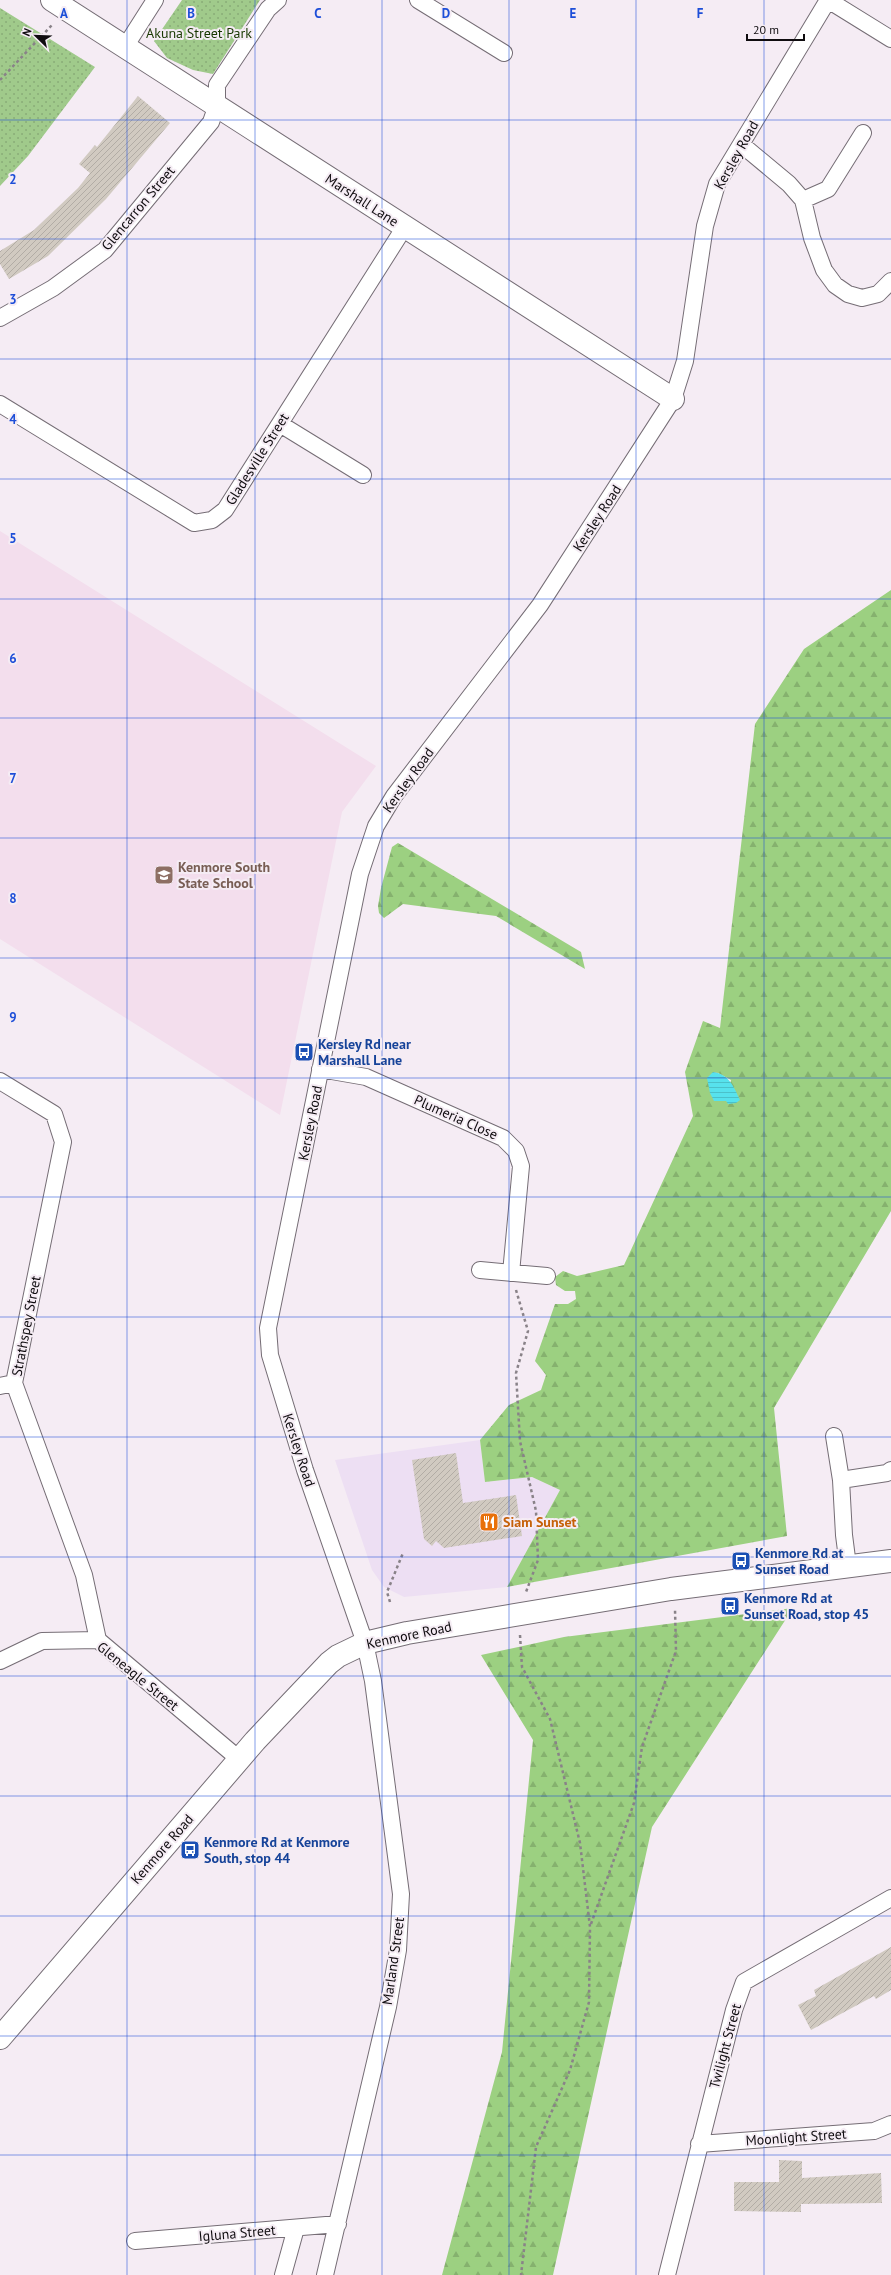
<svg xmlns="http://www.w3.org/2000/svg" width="891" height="2275" font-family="'PT Sans',sans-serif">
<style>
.commercial{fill:#eddff3}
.education{fill:#f3deed}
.forest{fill:url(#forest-firs);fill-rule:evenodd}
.park{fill:url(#park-dots)}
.water{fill:url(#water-rules)}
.building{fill:url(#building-hatch)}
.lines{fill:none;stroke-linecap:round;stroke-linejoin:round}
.street-casing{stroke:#756d75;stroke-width:18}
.secondary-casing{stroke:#756d75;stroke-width:24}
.path{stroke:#898288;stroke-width:2.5;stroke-dasharray:3 3;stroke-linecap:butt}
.street{stroke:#fff;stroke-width:16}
.secondary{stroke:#fff;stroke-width:22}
.grid{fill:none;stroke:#1d4ed8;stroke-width:1;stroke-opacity:0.55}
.labels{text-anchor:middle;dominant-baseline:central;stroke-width:4;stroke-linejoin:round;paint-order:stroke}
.park-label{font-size:14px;fill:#183800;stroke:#f5ecf4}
.street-label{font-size:14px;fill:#0f0c0f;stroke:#f5ecf4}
.education-label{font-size:14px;font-weight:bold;fill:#785e54;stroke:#f5ecf4;text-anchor:start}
.transit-label{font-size:14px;font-weight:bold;fill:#164399;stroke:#f5ecf4;text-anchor:start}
.food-label{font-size:14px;font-weight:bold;fill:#c56008;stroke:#f5ecf4;text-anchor:start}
.grid-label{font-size:13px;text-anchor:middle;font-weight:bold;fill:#1d4ed8;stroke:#f5ecf4;stroke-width:4;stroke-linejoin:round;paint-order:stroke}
</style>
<defs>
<pattern id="forest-firs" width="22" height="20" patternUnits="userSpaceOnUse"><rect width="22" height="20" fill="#9cd081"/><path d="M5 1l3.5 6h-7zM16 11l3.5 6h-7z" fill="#85b16e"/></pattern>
<pattern id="park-dots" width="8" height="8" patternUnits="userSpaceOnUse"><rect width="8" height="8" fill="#a0ca8b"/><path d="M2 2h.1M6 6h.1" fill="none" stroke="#89ac77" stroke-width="1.8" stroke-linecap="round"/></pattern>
<pattern id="water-rules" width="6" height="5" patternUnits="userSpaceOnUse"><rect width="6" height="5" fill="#57e2ed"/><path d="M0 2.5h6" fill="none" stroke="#4bc1ca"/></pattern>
<pattern id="building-hatch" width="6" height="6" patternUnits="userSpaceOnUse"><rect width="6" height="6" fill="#d1cac1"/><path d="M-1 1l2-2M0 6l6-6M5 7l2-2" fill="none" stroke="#b2aca5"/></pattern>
</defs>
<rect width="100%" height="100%" fill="#f5ecf4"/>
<path class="commercial" d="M 480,1440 L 485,1482 L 532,1477 L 560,1490 L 507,1587 L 404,1597 L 384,1587 L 372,1570 L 335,1460 Z"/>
<path class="education" d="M 0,531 L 376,766 L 342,812 L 280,1115 L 0,939 Z"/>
<path class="forest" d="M 891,590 L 891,1211 L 774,1408 L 787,1536 L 507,1587 L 560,1490 L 532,1477 L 485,1482 L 480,1440 L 509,1405 L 541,1390 L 546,1375 L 535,1361 L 555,1304 L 568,1304 L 576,1299 L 575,1291 L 565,1291 L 556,1285 L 555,1277 L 563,1271 L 577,1276 L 624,1265 L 693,1116 L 685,1072 L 703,1021 L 720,1028 L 755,724 L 804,649 ZM 713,1072 L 718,1073 L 731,1080 L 726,1101 L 714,1101 Z
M 398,843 L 581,952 L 585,969 L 496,916 L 403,904 L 384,918 L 379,913 L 378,906 L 381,888 L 392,847 Z
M 793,1608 L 652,1827 L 553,2275 L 442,2275 L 502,2052 L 533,1740 L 481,1655 L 564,1637 Z"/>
<path class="park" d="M 182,0 L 260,0 L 213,74 L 193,70 L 167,58 L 154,41 Z
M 0,8 L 95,67 L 28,156 L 0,186 Z"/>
<path class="water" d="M 713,1072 C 729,1074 734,1087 740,1100 L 736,1103 L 728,1104 L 726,1101 L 714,1101 L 710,1093 L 707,1078 Z"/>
<path class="building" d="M 138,96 L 170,123 L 106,199 L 48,256 L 9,279 L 0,264 L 0,251 L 34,230 L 78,188 L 90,173 L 79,164 L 95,145 L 97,147 Z
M 456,1453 L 463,1503 L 516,1495 L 522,1536 L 444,1548 L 436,1541 L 432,1546 L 424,1539 L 412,1460 Z
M 891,1947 L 891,1990 L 876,1999 L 874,1996 L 811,2030 L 798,2005 L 816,1996 L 814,1990 Z
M 779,2160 L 802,2161 L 802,2178 L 881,2173 L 882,2203 L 801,2204 L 801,2212 L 734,2211 L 734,2182 L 779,2182 Z"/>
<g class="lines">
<g class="street-casing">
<path id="street" d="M 418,0 L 504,53
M 828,0 L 891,39
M 125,47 L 155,0
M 741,144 L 789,184 L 803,200 L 812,238 L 824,270 L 835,285 L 848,294 L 862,298 L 878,294 L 891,281
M 803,200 L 828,189 L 863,133
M 0,318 L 53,288 L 105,250 L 211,122 L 217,105 L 217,85 L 268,9 L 278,0
M 0,404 L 194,523 L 212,520 L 225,510 L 404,228
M 280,424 L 363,475
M 320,1069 L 366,1077 L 503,1138 L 516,1151 L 521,1166 L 511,1273
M 0,1081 L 54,1114 L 63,1142 L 14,1383 L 84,1575 L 98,1640
M 480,1270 L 547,1276
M 0,1386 L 14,1383
M 834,1436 L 841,1480 L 844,1535 L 848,1566
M 841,1480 L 887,1473 L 891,1470
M 0,1661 L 42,1641 L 98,1640 L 239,1759
M 699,2144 L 874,2131 L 891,2124
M 135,2241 L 338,2224
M 283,2275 L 296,2228
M 325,2275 L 388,2007 L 398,1950 L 401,1894 L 373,1681 L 365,1643 L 305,1470 L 270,1355 L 268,1328 L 360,874 L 376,826 L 394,796 L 540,605 L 673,399 L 685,361 L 705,226 L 717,184 L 828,0
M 667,2275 L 734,2010 L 744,1982 L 891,1898"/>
</g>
<g class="secondary-casing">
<path id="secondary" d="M 52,0 L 673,399
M 0,2038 L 255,1741 L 329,1663 L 338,1656 L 365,1643 L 407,1633 L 671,1589 L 891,1561"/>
</g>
<path class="path" d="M 0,80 L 52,25
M 516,1290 L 528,1331 L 516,1373 L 520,1441 L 536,1511 L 538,1560 L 526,1592
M 390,1602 L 387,1592 L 403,1553
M 520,1635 L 522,1667 L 550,1719 L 580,1843 L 590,1927 L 589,2002 L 570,2070 L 536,2147 L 521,2275
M 591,1924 L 634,1803 L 642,1747 L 676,1651 L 675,1609"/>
<use href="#street" class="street"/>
<use href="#secondary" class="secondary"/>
</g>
<path class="grid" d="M 127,0 L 127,2275M 255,0 L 255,2275M 382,0 L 382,2275M 509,0 L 509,2275M 636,0 L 636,2275M 764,0 L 764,2275M 0,120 L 891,120M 0,239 L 891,239M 0,359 L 891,359M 0,479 L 891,479M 0,599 L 891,599M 0,718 L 891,718M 0,838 L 891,838M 0,958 L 891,958M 0,1078 L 891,1078M 0,1197 L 891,1197M 0,1317 L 891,1317M 0,1437 L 891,1437M 0,1557 L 891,1557M 0,1676 L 891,1676M 0,1796 L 891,1796M 0,1916 L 891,1916M 0,2036 L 891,2036M 0,2155 L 891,2155"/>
<defs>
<g id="school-square" transform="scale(1)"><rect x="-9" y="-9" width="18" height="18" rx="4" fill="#8d6e63" stroke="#f5ecf4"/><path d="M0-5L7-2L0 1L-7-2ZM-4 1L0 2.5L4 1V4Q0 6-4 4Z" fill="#fff"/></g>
<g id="bus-square" transform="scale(1)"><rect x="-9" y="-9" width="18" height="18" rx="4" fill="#1a4fb4" stroke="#f5ecf4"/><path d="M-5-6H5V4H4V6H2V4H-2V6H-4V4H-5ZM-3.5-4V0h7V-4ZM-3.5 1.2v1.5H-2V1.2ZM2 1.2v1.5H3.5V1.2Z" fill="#fff"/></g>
<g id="restaurant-square" transform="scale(1)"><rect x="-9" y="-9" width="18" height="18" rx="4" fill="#e8710a" stroke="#f5ecf4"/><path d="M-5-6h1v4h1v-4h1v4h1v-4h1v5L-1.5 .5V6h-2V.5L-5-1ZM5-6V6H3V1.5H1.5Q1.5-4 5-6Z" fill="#fff"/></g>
</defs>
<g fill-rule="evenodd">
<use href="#school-square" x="164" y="875"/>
<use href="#bus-square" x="304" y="1052"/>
<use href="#restaurant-square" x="489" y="1522"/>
<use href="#bus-square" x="741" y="1561"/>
<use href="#bus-square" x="730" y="1606"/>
<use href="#bus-square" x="190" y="1850"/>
</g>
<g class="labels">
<g class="park-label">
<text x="199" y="33">Akuna Street Park</text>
</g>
<g class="street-label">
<text transform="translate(736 155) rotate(-61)">Kersley Road</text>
<text transform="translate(362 200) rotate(33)">Marshall Lane</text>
<text transform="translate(138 208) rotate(-50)">Glencarron Street</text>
<text transform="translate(257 459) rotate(-58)">Gladesville Street</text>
<text transform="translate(597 518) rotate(-57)">Kersley Road</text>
<text transform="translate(408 780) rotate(-54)">Kersley Road</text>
<text transform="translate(456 1117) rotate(24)">Plumeria Close</text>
<text transform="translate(310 1123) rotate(-79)">Kersley Road</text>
<text transform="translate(26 1326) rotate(-79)">Strathspey Street</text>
<text transform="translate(299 1450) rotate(72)">Kersley Road</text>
<text transform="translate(409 1635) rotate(-12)">Kenmore Road</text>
<text transform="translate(138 1676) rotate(39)">Gleneagle Street</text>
<text transform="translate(162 1849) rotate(-49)">Kenmore Road</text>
<text transform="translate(393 1961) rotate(-82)">Marland Street</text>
<text transform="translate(725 2046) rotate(-75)">Twilight Street</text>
<text transform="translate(796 2137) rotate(-4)">Moonlight Street</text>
<text transform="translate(237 2233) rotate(-5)">Igluna Street</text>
</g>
<g class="education-label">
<text x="178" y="867">Kenmore South<tspan x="178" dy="16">State School</tspan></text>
</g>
<g class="transit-label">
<text x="318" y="1044">Kersley Rd near<tspan x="318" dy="16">Marshall Lane</tspan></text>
<text x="755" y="1553">Kenmore Rd at<tspan x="755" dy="16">Sunset Road</tspan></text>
<text x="744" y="1598">Kenmore Rd at<tspan x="744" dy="16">Sunset Road, stop 45</tspan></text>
<text x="204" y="1842">Kenmore Rd at Kenmore<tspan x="204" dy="16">South, stop 44</tspan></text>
</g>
<g class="food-label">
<text x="503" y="1522">Siam Sunset</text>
</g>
</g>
<g class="grid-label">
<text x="64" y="18">A</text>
<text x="191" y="18">B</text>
<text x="318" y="18">C</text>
<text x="446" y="18">D</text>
<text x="573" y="18">E</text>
<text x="700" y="18">F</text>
<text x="13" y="184">2</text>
<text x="13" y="304">3</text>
<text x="13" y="424">4</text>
<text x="13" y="543">5</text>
<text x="13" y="663">6</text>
<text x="13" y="783">7</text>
<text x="13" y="903">8</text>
<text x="13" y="1022">9</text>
</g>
<g transform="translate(36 36) rotate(293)" stroke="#f5ecf4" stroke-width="3" paint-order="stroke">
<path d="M0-3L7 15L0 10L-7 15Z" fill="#0f0c0f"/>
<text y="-6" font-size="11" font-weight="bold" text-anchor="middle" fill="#0f0c0f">N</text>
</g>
<path d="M747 34v6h57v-6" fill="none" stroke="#0f0c0f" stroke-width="2"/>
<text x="753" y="34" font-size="12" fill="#0f0c0f" stroke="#f5ecf4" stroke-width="3" paint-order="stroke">20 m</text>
</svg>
